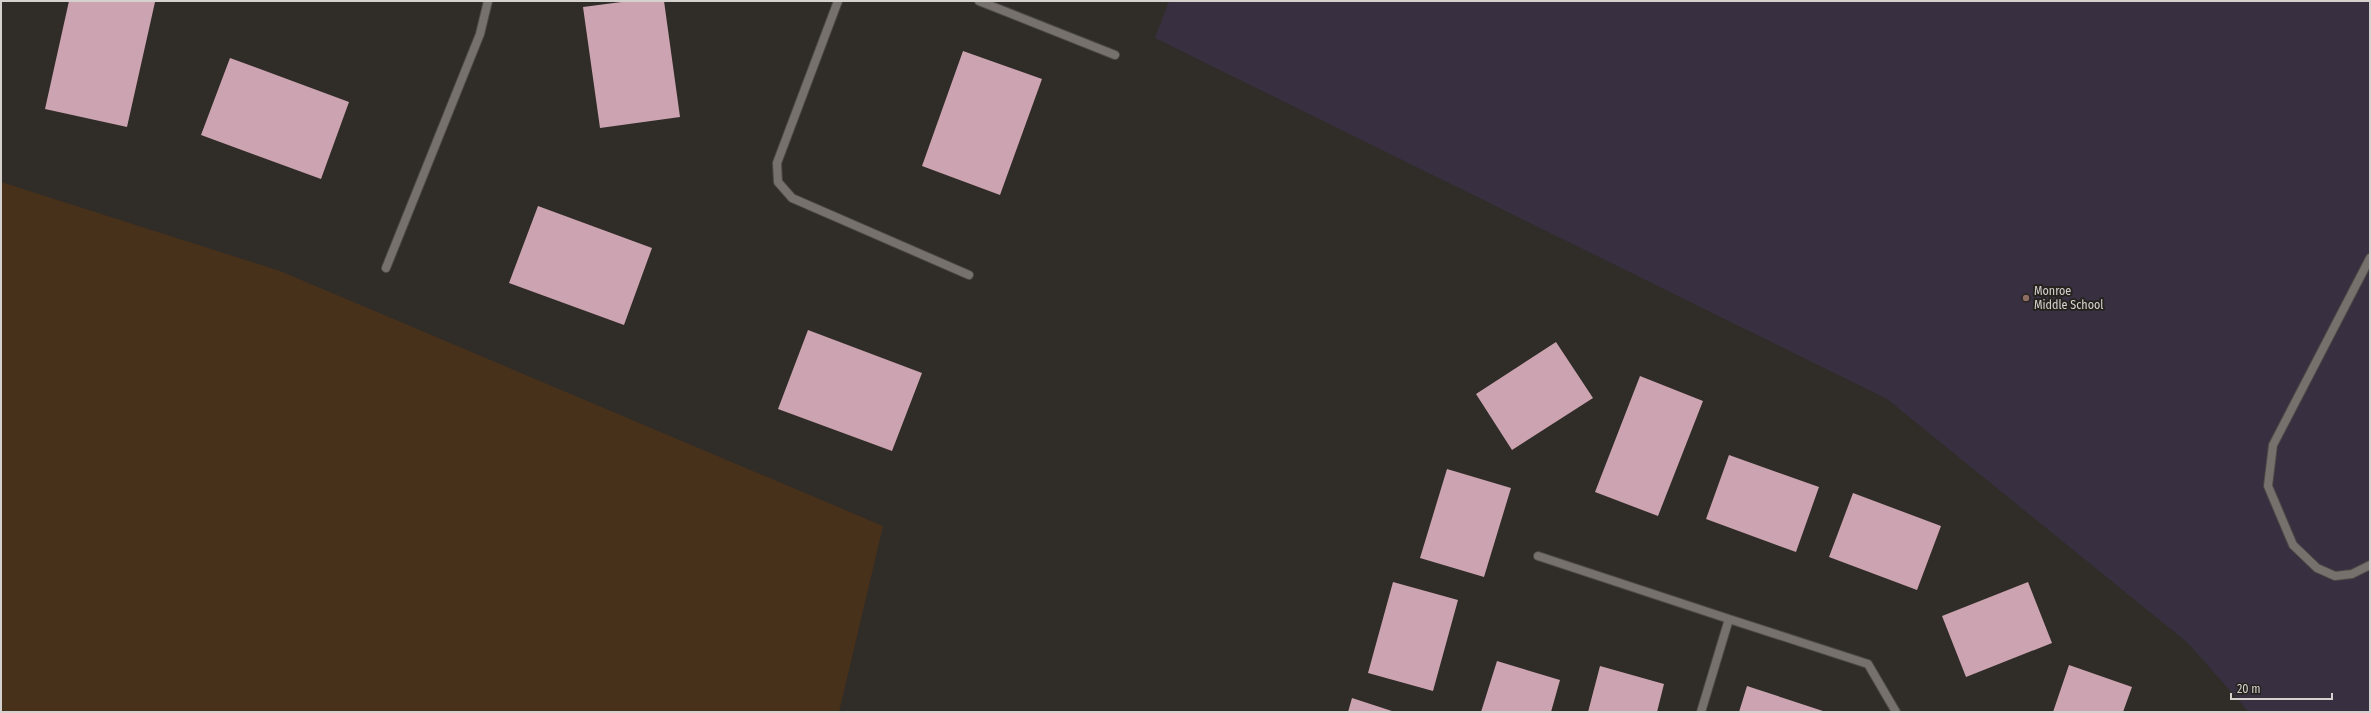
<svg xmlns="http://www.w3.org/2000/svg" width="2371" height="713" font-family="'Fira Sans Condensed',sans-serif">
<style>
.education{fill:#383040}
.green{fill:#48311b}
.building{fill:#cca4b1}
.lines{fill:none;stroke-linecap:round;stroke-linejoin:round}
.lane-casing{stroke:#4d4946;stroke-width:10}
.lane{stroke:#76716d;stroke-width:8}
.education-dot{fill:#8d6e63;stroke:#26221e;stroke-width:1.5}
.labels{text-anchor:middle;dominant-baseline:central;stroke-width:4;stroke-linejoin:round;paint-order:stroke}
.poi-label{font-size:12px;fill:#d4d1cf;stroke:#26221e;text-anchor:start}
</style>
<rect width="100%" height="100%" fill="#302c28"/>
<path class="education" d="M 1169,1 L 2370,1 L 2370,712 L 2249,712 L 2188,643 L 1887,399 L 1155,38 Z"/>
<path class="green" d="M 1,182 L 280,271 L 883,526 L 839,712 L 1,712 Z"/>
<path class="building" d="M 69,1 L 155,2 L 127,127 L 45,109 Z
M 629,1 L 664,1 L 680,117 L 600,128 L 583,7 Z
M 963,51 L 1042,79 L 1000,195 L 922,166 Z
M 230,58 L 349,102 L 321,179 L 201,135 Z
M 538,206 L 652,248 L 624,325 L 509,283 Z
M 808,330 L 922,373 L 892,451 L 778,409 Z
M 1556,342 L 1593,398 L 1512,450 L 1476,394 Z
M 1640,376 L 1703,401 L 1658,516 L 1595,492 Z
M 1729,455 L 1819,487 L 1796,552 L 1706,519 Z
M 1447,469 L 1511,488 L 1484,577 L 1420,558 Z
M 1853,493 L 1941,526 L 1917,590 L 1829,557 Z
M 1393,582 L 1458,600 L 1433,691 L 1368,673 Z
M 2028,582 L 2052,643 L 1966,677 L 1942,616 Z
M 1497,661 L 1560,680 L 1551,712 L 1481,712 Z
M 2069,665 L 2132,687 L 2123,712 L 2053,712 Z
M 1600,666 L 1664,684 L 1657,712 L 1588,712 Z
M 1747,686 L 1826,712 L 1739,712 Z
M 1352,698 L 1395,712 L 1348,712 Z"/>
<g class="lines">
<g class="lane-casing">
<path id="lane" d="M 838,1 L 777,163 L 778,182 L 792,198 L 969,275
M 979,1 L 1115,55
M 2370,258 L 2273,445 L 2268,486 L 2293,545 L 2317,568 L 2335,576 L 2352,574 L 2370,565
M 386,268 L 480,34 L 488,1
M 1538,556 L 1729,619
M 1701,712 L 1729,619 L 1868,664 L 1896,712"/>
</g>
<use href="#lane" class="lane"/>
</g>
<circle class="education-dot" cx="2026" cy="298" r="4"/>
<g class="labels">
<g class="poi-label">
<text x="2034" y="291">Monroe<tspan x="2034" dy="14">Middle School</tspan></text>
</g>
</g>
<rect width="2371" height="713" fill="none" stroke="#d4d1cf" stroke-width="4"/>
<path d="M2231 693v6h101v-6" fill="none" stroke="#d4d1cf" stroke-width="2"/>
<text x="2237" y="693" font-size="12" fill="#d4d1cf" stroke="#26221e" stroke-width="3" paint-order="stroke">20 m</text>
</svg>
